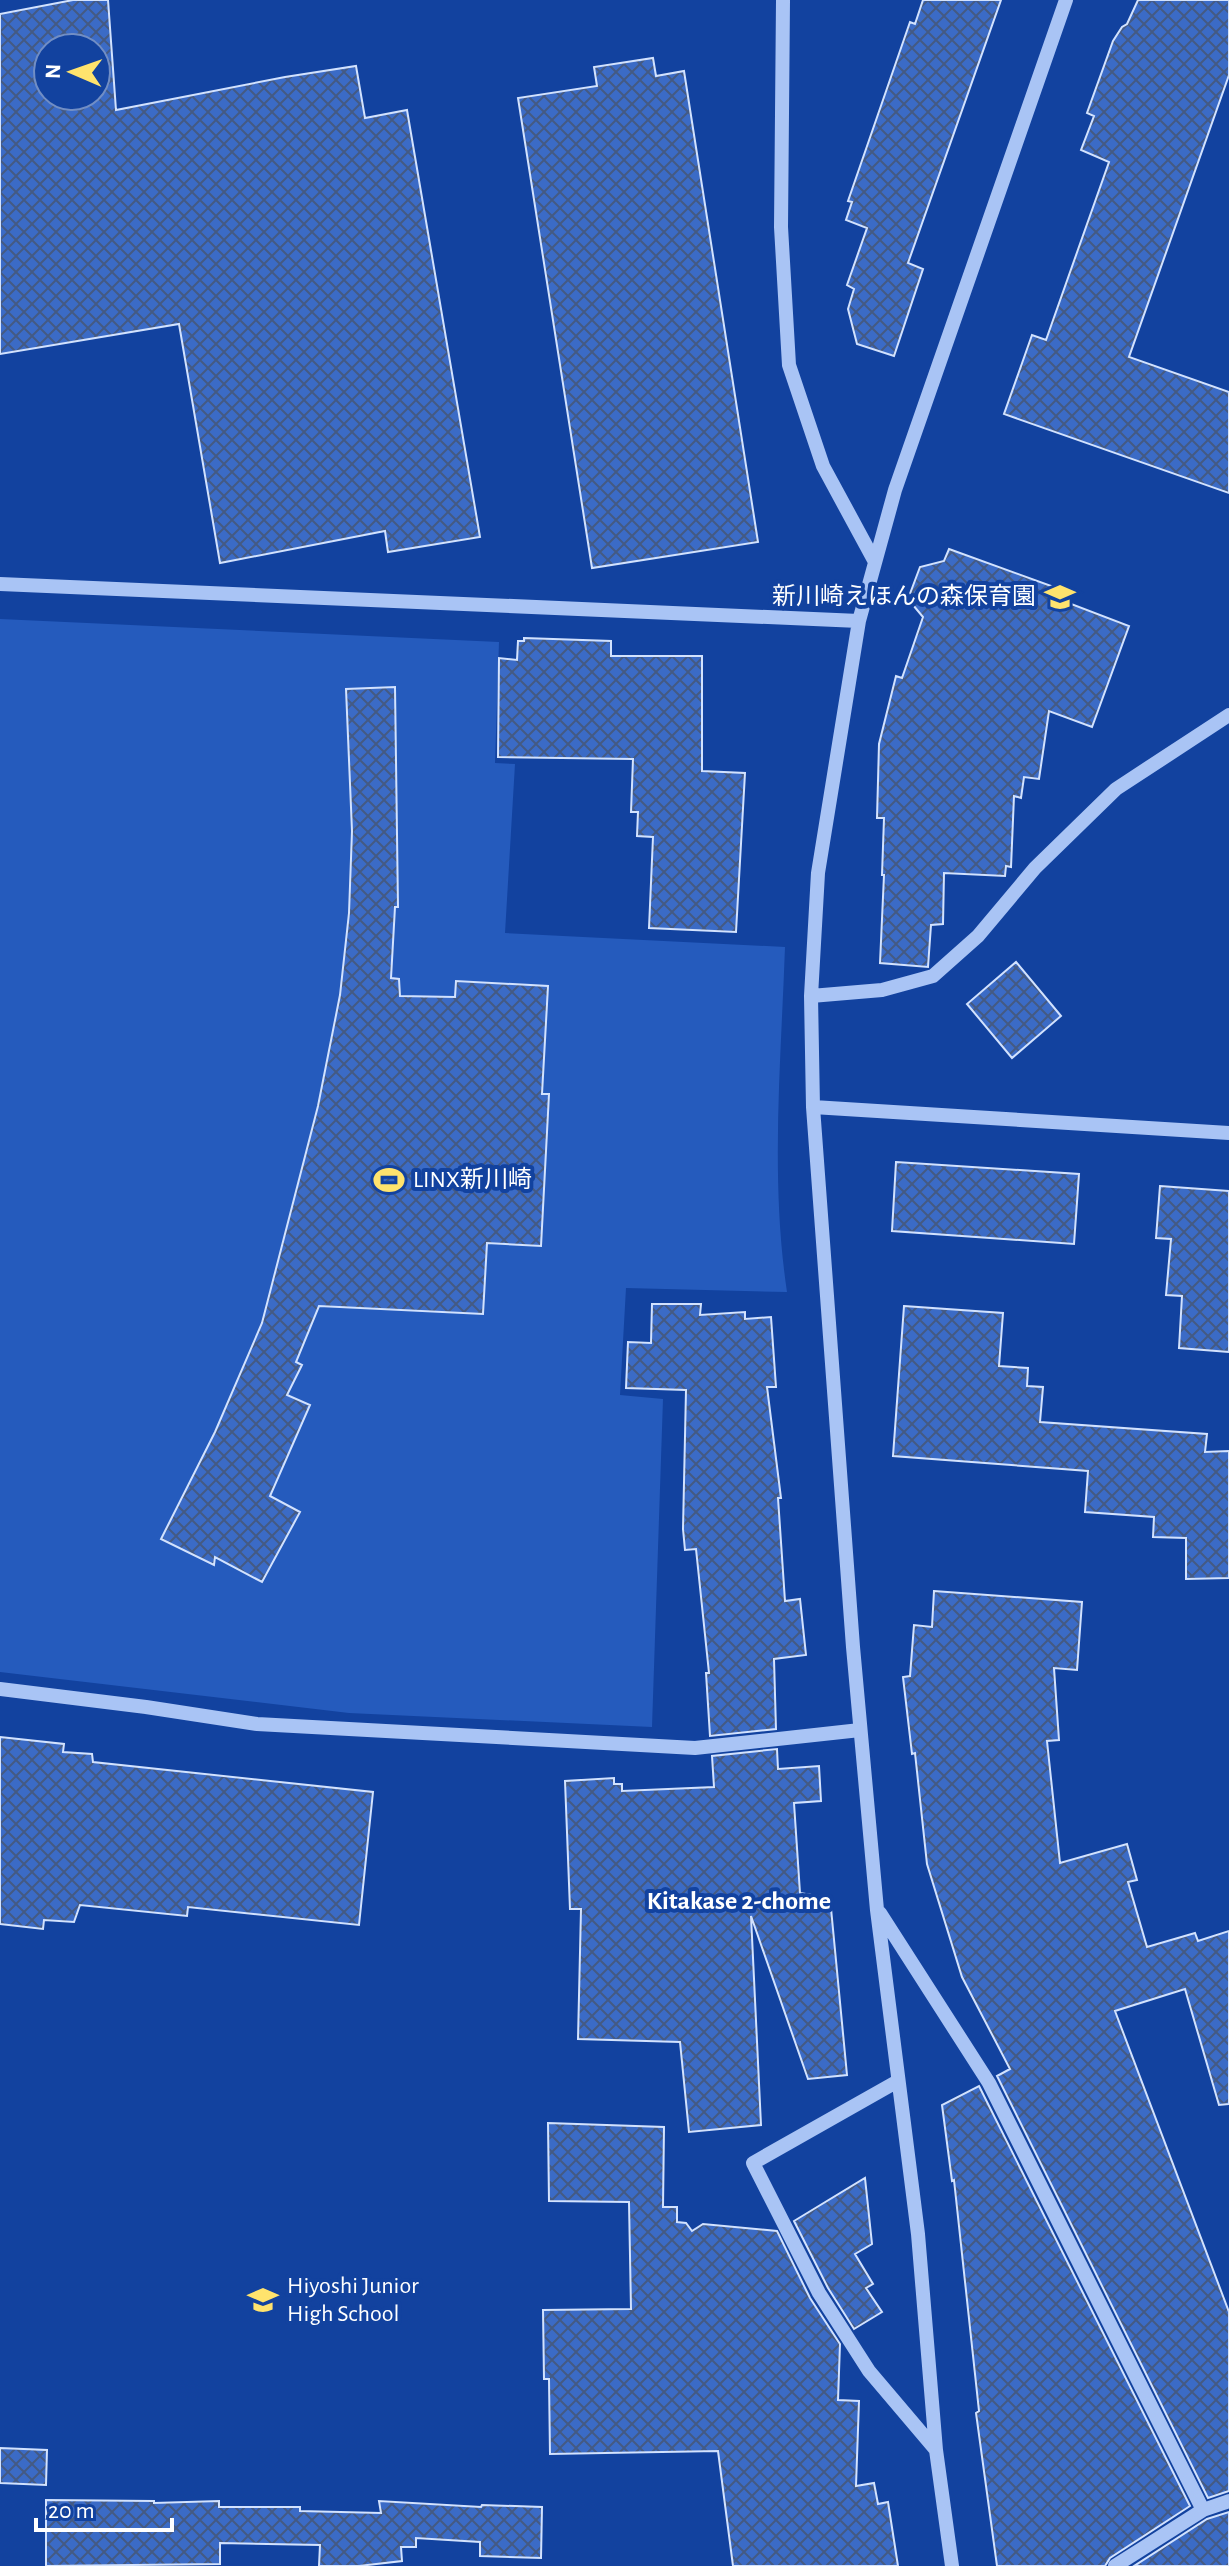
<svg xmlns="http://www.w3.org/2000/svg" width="1229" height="2566" font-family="'Alegreya Sans','Noto Sans JP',sans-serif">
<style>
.grass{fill:#255bbd}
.building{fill:url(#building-cross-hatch);stroke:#d2e2fe;stroke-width:2;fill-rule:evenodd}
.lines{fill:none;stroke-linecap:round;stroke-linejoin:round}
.minor{stroke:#a9c4f5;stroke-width:14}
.labels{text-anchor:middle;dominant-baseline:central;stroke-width:8;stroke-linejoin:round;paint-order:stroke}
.poi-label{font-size:24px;fill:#fff;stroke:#12429f;text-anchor:start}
.neighbourhood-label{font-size:26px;font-weight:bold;fill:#fff;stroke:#12429f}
</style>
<defs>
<pattern id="building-cross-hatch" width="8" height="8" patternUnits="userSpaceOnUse" patternTransform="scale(2)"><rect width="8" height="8" fill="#3b6bc6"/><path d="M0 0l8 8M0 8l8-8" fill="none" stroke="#445a83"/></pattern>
</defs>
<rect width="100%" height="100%" fill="#12429f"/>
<path class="grass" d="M 0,619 L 499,642 L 495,763 L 515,764 L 505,933 L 785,947 C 781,1062 770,1178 787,1292 L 626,1288 L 620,1395 L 663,1399 L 652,1727 L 349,1713 L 0,1672 Z"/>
<path class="building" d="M 73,0 L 108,0 L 116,110 L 285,77 L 356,66 L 365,118 L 407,110 L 480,537 L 388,552 L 385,531 L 220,563 L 179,324 L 0,354 L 0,14 ZM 48,48 L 96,48 L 96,96 L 48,96 Z
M 923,0 L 1001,0 L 908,263 L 923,269 L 894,356 L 857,344 L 848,309 L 854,289 L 847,285 L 867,228 L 846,220 L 852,202 L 848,201 L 910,22 L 915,24 Z
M 1138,0 L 1229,0 L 1229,75 L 1129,357 L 1229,392 L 1229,493 L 1004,414 L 1032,335 L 1046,340 L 1109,162 L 1081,150 L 1094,116 L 1087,113 L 1113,41 L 1122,27 L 1127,24 Z
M 653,58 L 656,76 L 684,71 L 758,542 L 592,568 L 518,98 L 597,86 L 594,67 Z
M 949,549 L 1054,587 L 1058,599 L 1129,626 L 1092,727 L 1049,711 L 1039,779 L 1024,777 L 1021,798 L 1014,796 L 1011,867 L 1006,866 L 1005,876 L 944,873 L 943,924 L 931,925 L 928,967 L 880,963 L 884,875 L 882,875 L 884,818 L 877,818 L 879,744 L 896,676 L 902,678 L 923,617 L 908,599 L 920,567 L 944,561 Z
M 524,638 L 611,641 L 611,656 L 702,656 L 702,771 L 745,773 L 736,932 L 649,928 L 653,837 L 637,836 L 638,812 L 631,812 L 633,759 L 498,757 L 499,658 L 517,660 L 518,641 L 524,641 Z
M 395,687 L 398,907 L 395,907 L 391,978 L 399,979 L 400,996 L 455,997 L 456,981 L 548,986 L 542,1094 L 549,1094 L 541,1246 L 487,1243 L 483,1314 L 319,1306 L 296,1362 L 302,1365 L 287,1395 L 310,1405 L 270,1496 L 300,1512 L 262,1582 L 215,1557 L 214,1565 L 161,1539 L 215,1432 L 262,1323 L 318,1106 L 340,995 L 349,913 L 352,831 L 346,689 Z
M 1016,962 L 1061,1016 L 1012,1058 L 967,1004 Z
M 896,1162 L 1079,1174 L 1074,1244 L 892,1231 Z
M 1160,1186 L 1229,1191 L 1229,1352 L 1179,1348 L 1182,1296 L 1166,1295 L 1171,1239 L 1156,1238 Z
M 652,1304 L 701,1304 L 700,1315 L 745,1312 L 745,1319 L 771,1317 L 776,1387 L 767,1387 L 781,1498 L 778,1498 L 785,1601 L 800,1599 L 806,1655 L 774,1659 L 776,1729 L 710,1736 L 706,1673 L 709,1673 L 696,1549 L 685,1550 L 683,1529 L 686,1390 L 626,1388 L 628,1342 L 651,1343 Z
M 904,1306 L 1003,1313 L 999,1366 L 1028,1368 L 1027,1386 L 1043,1387 L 1040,1422 L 1207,1434 L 1205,1452 L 1229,1451 L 1229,1578 L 1186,1579 L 1186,1538 L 1153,1537 L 1154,1517 L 1085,1512 L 1088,1471 L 893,1456 Z
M 934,1591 L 1082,1602 L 1077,1670 L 1054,1668 L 1059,1740 L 1047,1741 L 1060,1863 L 1127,1844 L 1137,1880 L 1128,1882 L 1147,1947 L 1195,1933 L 1198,1941 L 1229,1931 L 1229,2104 L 1219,2105 L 1185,1989 L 1115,2011 L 1229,2312 L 1229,2491 L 1208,2498 L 997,2076 L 1010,2069 L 962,1977 L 927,1864 L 915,1753 L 912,1754 L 903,1677 L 910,1676 L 914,1625 L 932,1627 Z
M 0,1737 L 64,1744 L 63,1752 L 92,1754 L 93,1762 L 373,1792 L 359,1925 L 188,1907 L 187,1916 L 80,1905 L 74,1922 L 44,1920 L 43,1929 L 0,1924 Z
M 777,1749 L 778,1769 L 819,1766 L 821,1801 L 794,1803 L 800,1893 L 830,1898 L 847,2075 L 808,2079 L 751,1916 L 761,2125 L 689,2132 L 680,2042 L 578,2039 L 581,1909 L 570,1909 L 565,1781 L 614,1778 L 614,1784 L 622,1784 L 622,1791 L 714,1787 L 712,1756 Z
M 979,2086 L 1190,2506 L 1110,2558 L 1105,2566 L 997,2566 L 976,2413 L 979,2411 L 954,2180 L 952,2181 L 942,2105 Z
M 548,2123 L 664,2127 L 663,2207 L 677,2207 L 677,2222 L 686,2223 L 692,2231 L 703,2224 L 777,2231 L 810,2298 L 840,2344 L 838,2400 L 859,2401 L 856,2486 L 874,2483 L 878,2504 L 888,2502 L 898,2566 L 733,2566 L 718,2451 L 550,2454 L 549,2379 L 544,2379 L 543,2310 L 631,2309 L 629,2202 L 549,2201 Z
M 865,2178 L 872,2244 L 855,2254 L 873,2284 L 866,2288 L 882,2312 L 854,2329 L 828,2288 L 794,2221 Z
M 0,2448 L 47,2450 L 46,2485 L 0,2483 Z
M 46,2500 L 154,2501 L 154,2503 L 219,2501 L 219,2507 L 300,2507 L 300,2511 L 381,2513 L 379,2501 L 481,2507 L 482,2505 L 542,2507 L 541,2558 L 480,2556 L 480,2542 L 416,2538 L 416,2547 L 401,2547 L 402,2561 L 359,2566 L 319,2566 L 320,2545 L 220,2543 L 220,2564 L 46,2566 Z
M 1229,2512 L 1229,2566 L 1134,2566 L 1207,2519 Z"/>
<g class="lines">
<path class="minor" d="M 783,0 L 781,227 L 789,365 L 823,466 L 875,562
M 0,584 L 859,621
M 811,996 L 882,990 L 933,976 L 978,936 L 1035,868 L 1116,789 L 1229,715
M 813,1107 L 1229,1133
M 0,1689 L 146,1707 L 257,1724 L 695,1748 L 860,1730
M 880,1913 L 989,2083 L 1203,2510
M 898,2081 L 753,2163 L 819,2293 L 869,2371 L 936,2450
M 952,2566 L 936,2450 L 918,2234 L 877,1910 L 853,1647 L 813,1107 L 811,996 L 818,873 L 859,621 L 895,490 L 1066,0
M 1115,2566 L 1203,2510 L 1229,2501"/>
</g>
<defs>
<g id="school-bare" transform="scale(2.4)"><path d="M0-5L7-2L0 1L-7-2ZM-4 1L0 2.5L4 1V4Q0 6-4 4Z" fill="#ffe36d" stroke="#12429f" stroke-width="2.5" paint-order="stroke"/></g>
<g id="stadium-bare" transform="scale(2.4)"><path d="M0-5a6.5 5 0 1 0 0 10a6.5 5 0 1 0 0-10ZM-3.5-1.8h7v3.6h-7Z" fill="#ffe36d" stroke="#12429f" stroke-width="2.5" paint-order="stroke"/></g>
</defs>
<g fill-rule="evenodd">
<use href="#school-bare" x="1060" y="597"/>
<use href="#stadium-bare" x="389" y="1180"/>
<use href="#school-bare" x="263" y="2300"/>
</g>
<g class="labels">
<g class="poi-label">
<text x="1036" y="597" text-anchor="end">新川崎えほんの森保育園</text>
<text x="413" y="1180">LINX新川崎</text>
<text x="287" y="2286">Hiyoshi Junior<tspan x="287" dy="28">High School</tspan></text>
</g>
<g class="neighbourhood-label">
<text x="739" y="1901">Kitakase 2-chome</text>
</g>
</g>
<g transform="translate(72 72) rotate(272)"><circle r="38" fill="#12429f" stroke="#718ec5" stroke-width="2"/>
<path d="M0-6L14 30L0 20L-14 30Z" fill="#ffe36d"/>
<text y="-12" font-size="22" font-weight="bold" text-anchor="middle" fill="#ffffff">N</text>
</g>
<path d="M36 2518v12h136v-12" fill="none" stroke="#ffffff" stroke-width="4"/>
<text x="48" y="2518" font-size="24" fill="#ffffff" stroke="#12429f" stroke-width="6" paint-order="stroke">20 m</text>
</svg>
